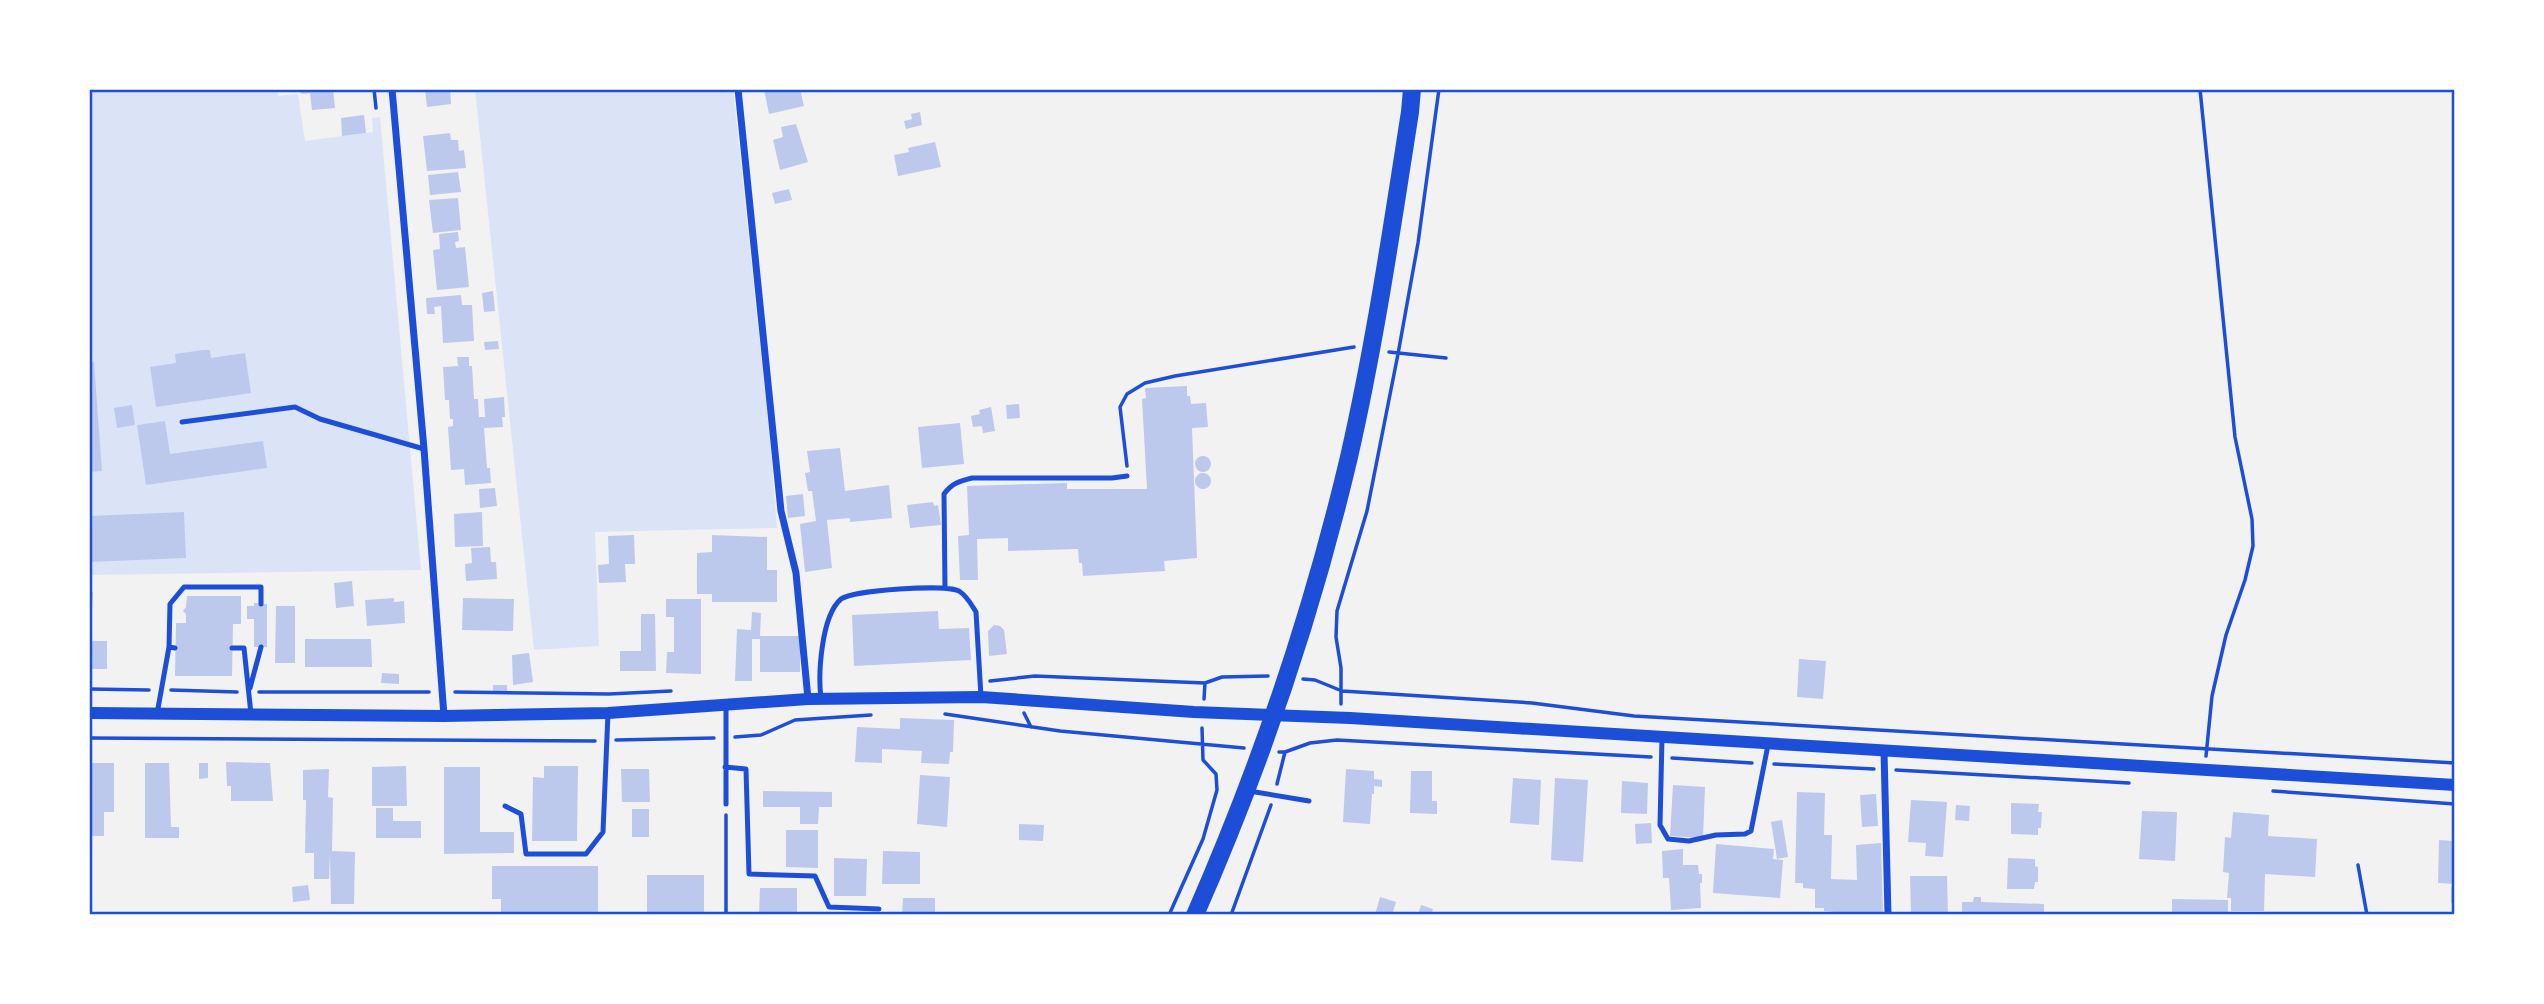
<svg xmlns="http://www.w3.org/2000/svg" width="2544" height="1004" font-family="'Times New Roman',serif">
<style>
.green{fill:#dbe4f7}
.building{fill:#bdc9ec}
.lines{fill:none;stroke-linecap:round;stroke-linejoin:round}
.path{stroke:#1d4ed8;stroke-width:3.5}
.service{stroke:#1d4ed8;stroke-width:5}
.minor{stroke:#1d4ed8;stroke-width:7}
.tertiary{stroke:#1d4ed8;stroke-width:12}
.primary{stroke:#1d4ed8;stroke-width:18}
.neatline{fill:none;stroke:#1d4ed8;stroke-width:2.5}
</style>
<rect width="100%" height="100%" fill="#f2f2f2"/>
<path class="green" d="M 118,89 L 277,89 L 278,96 L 298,94 L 305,141 L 373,132 L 372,118 L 380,117 L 421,570 L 89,575 L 89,92 Z
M 475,89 L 733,89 L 769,431 L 777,528 L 595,532 L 599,646 L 534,650 Z"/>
<path class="building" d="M 296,89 L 333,89 L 335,108 L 312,110 L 310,93 L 302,94 Z
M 425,89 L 450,89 L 451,104 L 427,107 Z
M 764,89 L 800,89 L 804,106 L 769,114 Z
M 920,112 L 922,125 L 906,129 L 904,121 L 912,119 L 911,114 Z
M 364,115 L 366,133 L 342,136 L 341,118 Z
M 796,124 L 808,162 L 780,170 L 773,140 L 783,137 L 781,127 Z
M 450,133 L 451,140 L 458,140 L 459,151 L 464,150 L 466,168 L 427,171 L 423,136 Z
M 935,142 L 941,167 L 898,176 L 894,155 L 909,152 L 908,148 Z
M 458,172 L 461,192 L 430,195 L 428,175 Z
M 789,189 L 792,200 L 775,204 L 772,193 Z
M 458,198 L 461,230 L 433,233 L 429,200 Z
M 458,232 L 459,241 L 455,242 L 456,248 L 465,247 L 469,287 L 437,290 L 433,250 L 440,249 L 439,234 Z
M 493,291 L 495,311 L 484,312 L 482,293 Z
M 461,295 L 462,305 L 472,305 L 474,341 L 443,343 L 441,306 L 434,307 L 435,314 L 427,314 L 426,298 Z
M 498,341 L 499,349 L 485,350 L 484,342 Z
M 203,350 L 210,350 L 211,358 L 245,353 L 251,393 L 156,407 L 150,367 L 176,363 L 175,354 Z
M 457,357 L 469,357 L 469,366 L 472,366 L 474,399 L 478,399 L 479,417 L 485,417 L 484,399 L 504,397 L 505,417 L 502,417 L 503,427 L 484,428 L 487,468 L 490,468 L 491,483 L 465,485 L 464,469 L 451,470 L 448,427 L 453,426 L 453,419 L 450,419 L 449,400 L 445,400 L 443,367 L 458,366 Z
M 89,362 L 94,362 L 102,471 L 89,472 Z
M 1187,386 L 1187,396 L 1190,396 L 1191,404 L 1206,403 L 1208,427 L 1192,428 L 1197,558 L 1164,561 L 1165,571 L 1083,576 L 1082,563 L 1079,563 L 1078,549 L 1008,551 L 1008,538 L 977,539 L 978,580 L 960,580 L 958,536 L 969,535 L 967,486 L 1067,483 L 1067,489 L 1147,489 L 1142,399 L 1146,398 L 1145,388 Z
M 1019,404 L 1020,418 L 1007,419 L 1006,405 Z
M 132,405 L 135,425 L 117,428 L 114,408 Z
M 991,407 L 995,431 L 983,433 L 982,426 L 973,427 L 971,416 L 980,414 L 979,410 Z
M 165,421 L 170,454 L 263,441 L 267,468 L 146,485 L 137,425 Z
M 960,423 L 964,464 L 922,468 L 918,427 Z
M 840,448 L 845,491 L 889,485 L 892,518 L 850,522 L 850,518 L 827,520 L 832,568 L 805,572 L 800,524 L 816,521 L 812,491 L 808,491 L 805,473 L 810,472 L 807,451 Z
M1195 464a8 8 0 1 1 16 0a8 8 0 1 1-16 0Z
M1195 481a8 8 0 1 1 16 0a8 8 0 1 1-16 0Z
M 495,488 L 497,506 L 480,508 L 479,489 Z
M 803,494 L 805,516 L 788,518 L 786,496 Z
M 933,502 L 934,506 L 938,505 L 941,525 L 910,528 L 907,505 Z
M 184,512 L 186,558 L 89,562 L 89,516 Z
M 482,512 L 483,546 L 455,547 L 454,514 Z
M 634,535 L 635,564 L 625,564 L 626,582 L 599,583 L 598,565 L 609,564 L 608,536 Z
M 712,535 L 767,537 L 767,570 L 777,570 L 777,602 L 712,602 L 712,594 L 697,594 L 697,553 L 712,552 Z
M 490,547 L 491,562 L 496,562 L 497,579 L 466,581 L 465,564 L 472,563 L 471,548 Z
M 352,581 L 354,606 L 336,608 L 334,583 Z
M 89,592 L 93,592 L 92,609 L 89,609 Z
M 187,596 L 241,596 L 241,624 L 233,624 L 232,676 L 175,676 L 176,623 L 186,623 L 186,614 L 183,611 L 186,607 Z
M 394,598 L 394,602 L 404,601 L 405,623 L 367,626 L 365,600 Z
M 463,598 L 514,599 L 513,631 L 462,630 Z
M 666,599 L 701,599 L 701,674 L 666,673 L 667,652 L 674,652 L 674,617 L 666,617 Z
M 254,603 L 267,604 L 267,647 L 254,647 L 254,619 L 247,619 L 247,606 L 254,606 Z
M 276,606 L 295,606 L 295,663 L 275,663 Z
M 938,611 L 939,629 L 969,628 L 971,660 L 854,666 L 852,615 Z
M 752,612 L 761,613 L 760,636 L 800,636 L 800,672 L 760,672 L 760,639 L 752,639 L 752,681 L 735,681 L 737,629 L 751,630 Z
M 641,614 L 655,614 L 656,671 L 620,671 L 620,651 L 641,651 Z
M 994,625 L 1000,626 L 1004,630 L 1007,654 L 989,656 L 988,631 Z
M 305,639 L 371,639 L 372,667 L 305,667 Z
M 89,641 L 107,641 L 107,669 L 89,669 Z
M 529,653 L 533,682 L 513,685 L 512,655 Z
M 1799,659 L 1826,661 L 1823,699 L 1797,697 Z
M 382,673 L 399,674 L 399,684 L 381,683 Z
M 493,685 L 507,685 L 507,691 L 493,691 Z
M 900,718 L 954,720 L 953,752 L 950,752 L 949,764 L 921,763 L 922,751 L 882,749 L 882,763 L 855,762 L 857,727 L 900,729 Z
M 226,762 L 270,763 L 273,801 L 231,801 L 231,786 L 227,786 Z
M 90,763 L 114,763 L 114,812 L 104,812 L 104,836 L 89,836 L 89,811 L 92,811 Z
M 145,763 L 169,763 L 171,827 L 179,827 L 179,838 L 145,838 Z
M 199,763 L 208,763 L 208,778 L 199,779 Z
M 406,766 L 407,806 L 372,806 L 372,767 Z
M 544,766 L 578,766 L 577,841 L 532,841 L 533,777 L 544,778 Z
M 444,767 L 480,767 L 480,832 L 514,832 L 514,853 L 444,854 Z
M 329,769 L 328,797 L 333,798 L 332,851 L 355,852 L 354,904 L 331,904 L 330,854 L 329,879 L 314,879 L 314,853 L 305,853 L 306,800 L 303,800 L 303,770 Z
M 621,769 L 649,769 L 650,802 L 622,802 Z
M 1346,769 L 1374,771 L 1374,779 L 1382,780 L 1382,787 L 1374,786 L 1374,794 L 1372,794 L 1370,824 L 1343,822 Z
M 1411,771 L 1432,771 L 1432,801 L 1437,801 L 1437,814 L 1410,813 Z
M 920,775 L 950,777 L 947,827 L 917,824 Z
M 1513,778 L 1541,780 L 1539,825 L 1510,823 Z
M 1555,778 L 1588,780 L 1583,862 L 1551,860 Z
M 1622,781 L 1648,783 L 1647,814 L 1621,813 Z
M 1673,785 L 1705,787 L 1703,838 L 1670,836 Z
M 763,791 L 832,792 L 832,807 L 819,807 L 818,824 L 800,824 L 800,807 L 763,807 Z
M 1797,792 L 1825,793 L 1824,835 L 1832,835 L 1831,879 L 1857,880 L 1856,845 L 1881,843 L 1883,915 L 1834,915 L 1835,912 L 1824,911 L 1824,908 L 1815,908 L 1815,889 L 1803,888 L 1803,883 L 1795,883 Z
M 1876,794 L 1878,826 L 1862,827 L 1860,795 Z
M 1911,800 L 1947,802 L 1943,857 L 1925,856 L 1926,843 L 1908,842 Z
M 2011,803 L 2039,804 L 2038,812 L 2042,812 L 2041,828 L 2038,828 L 2038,835 L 2011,834 Z
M 1956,805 L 1970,806 L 1969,821 L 1955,820 Z
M 376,808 L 393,808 L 393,821 L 421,821 L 421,838 L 376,838 Z
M 632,809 L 649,809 L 649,837 L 632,837 Z
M 2142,811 L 2177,812 L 2175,861 L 2139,859 Z
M 2233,812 L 2269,815 L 2268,836 L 2317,839 L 2315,877 L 2265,874 L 2264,911 L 2231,911 L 2231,898 L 2227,898 L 2229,873 L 2223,872 L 2225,837 L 2231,838 Z
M 1782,820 L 1788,857 L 1777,859 L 1771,822 Z
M 1651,823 L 1652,843 L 1636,844 L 1635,824 Z
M 1019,824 L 1044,825 L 1043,841 L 1019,840 Z
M 786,830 L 818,830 L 818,868 L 786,867 Z
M 2439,840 L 2455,841 L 2455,884 L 2438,883 Z
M 1716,844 L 1774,849 L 1773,859 L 1783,860 L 1780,898 L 1713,893 Z
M 1683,849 L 1683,865 L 1698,865 L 1699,874 L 1702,874 L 1702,883 L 1700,883 L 1701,908 L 1671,910 L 1669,878 L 1663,878 L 1662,851 Z
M 883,851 L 920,852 L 920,884 L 882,884 Z
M 834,858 L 867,859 L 866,896 L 834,896 Z
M 2008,858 L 2035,859 L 2035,866 L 2038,867 L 2038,882 L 2035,882 L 2034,889 L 2007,889 Z
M 492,866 L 598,866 L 598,915 L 501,915 L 501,899 L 492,899 Z
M 647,875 L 704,875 L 704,915 L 647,915 Z
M 1910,876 L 1947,876 L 1948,914 L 1911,915 Z
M 308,885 L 310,900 L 293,902 L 292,887 Z
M 2451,887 L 2455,887 L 2455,903 L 2451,903 Z
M 760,888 L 797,888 L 797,915 L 759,915 Z
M 1380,897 L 1396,902 L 1392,915 L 1375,915 Z
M 1974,897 L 1981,897 L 1981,902 L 2044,904 L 2044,915 L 1962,915 L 1962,902 L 1973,902 Z
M 903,898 L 935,898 L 935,915 L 902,915 Z
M 2172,899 L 2228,900 L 2228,915 L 2172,915 Z
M 1421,905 L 1433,909 L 1431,915 L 1418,915 Z"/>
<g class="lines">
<path class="path" d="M 374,89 L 376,108
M 2200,89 L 2235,437 L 2252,519 L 2253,546 L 2245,580 L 2226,635 L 2212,696 L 2206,756
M 1389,352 L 1446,358
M 1127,466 L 1120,407 L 1127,394 L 1145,383 L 1175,376 L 1354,347
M 1303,679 L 1315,680 L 1342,691 L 1532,703 L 1634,716 L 2455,763
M 990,681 L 1035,676 L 1205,683 L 1222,677 L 1268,676
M 89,689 L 149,690
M 171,690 L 237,692
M 259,692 L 429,692
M 455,692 L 609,694 L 671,691
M 1204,699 L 1205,683
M 1341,704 L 1341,668 L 1336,637 L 1337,611 L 1367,511 L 1398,354 L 1418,243 L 1439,89
M 1024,713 L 1031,727
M 945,714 L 1060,731 L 1244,748
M 735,737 L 761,735 L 795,720 L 871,715
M 89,738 L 595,741
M 616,740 L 714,738
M 1279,752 L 1285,752 L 1310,743 L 1337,740 L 1651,757
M 1672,758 L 1752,763
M 1774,764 L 1874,769
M 1896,770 L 2129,783
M 1277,784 L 1285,752
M 2273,791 L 2455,804
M 726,815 L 726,915
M 2358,865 L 2367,915
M 1169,915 L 1203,839 L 1217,790 L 1216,774 L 1203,760 L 1202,728
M 1231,915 L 1271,805"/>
<path class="service" d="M 182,422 L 295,407 L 320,419 L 424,449
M 945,587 L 944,494 C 952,483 960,481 972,478 L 1112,478 L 1127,476
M 169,647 L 170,604 L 184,587 L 261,587 L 261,604
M 232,648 L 244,648 L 251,714
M 250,688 L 261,647
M 821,698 C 818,675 821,616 841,599 C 853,590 945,584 959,591 C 967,596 971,604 976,612 L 981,697
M 157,714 L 169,647 L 175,648
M 1662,738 L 1660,825 L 1668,839 L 1689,841 L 1716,835 L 1745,834 L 1751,831 L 1768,745
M 725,767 L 746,769 L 749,874 L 815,876 L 829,907 L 879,909
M 1249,791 L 1309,801
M 726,804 L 726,706
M 505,806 L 521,814 L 526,854 L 586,854 L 603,832 L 608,713"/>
<path class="minor" d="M 392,89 L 424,449 L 444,716
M 738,89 L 781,511 L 796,573 L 808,699
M 1884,751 L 1888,915"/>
<path class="tertiary" d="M 89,713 L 444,716 L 608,713 L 808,699 L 981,697 L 1194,712 L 1350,718 L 2455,785"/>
<path class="primary" d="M 1195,915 C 1260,767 1312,614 1349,457 C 1375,343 1392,227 1410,112 L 1412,89"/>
</g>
<rect width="2544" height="1004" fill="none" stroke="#ffffff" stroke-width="182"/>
<rect x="91" y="91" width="2362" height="822" class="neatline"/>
</svg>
